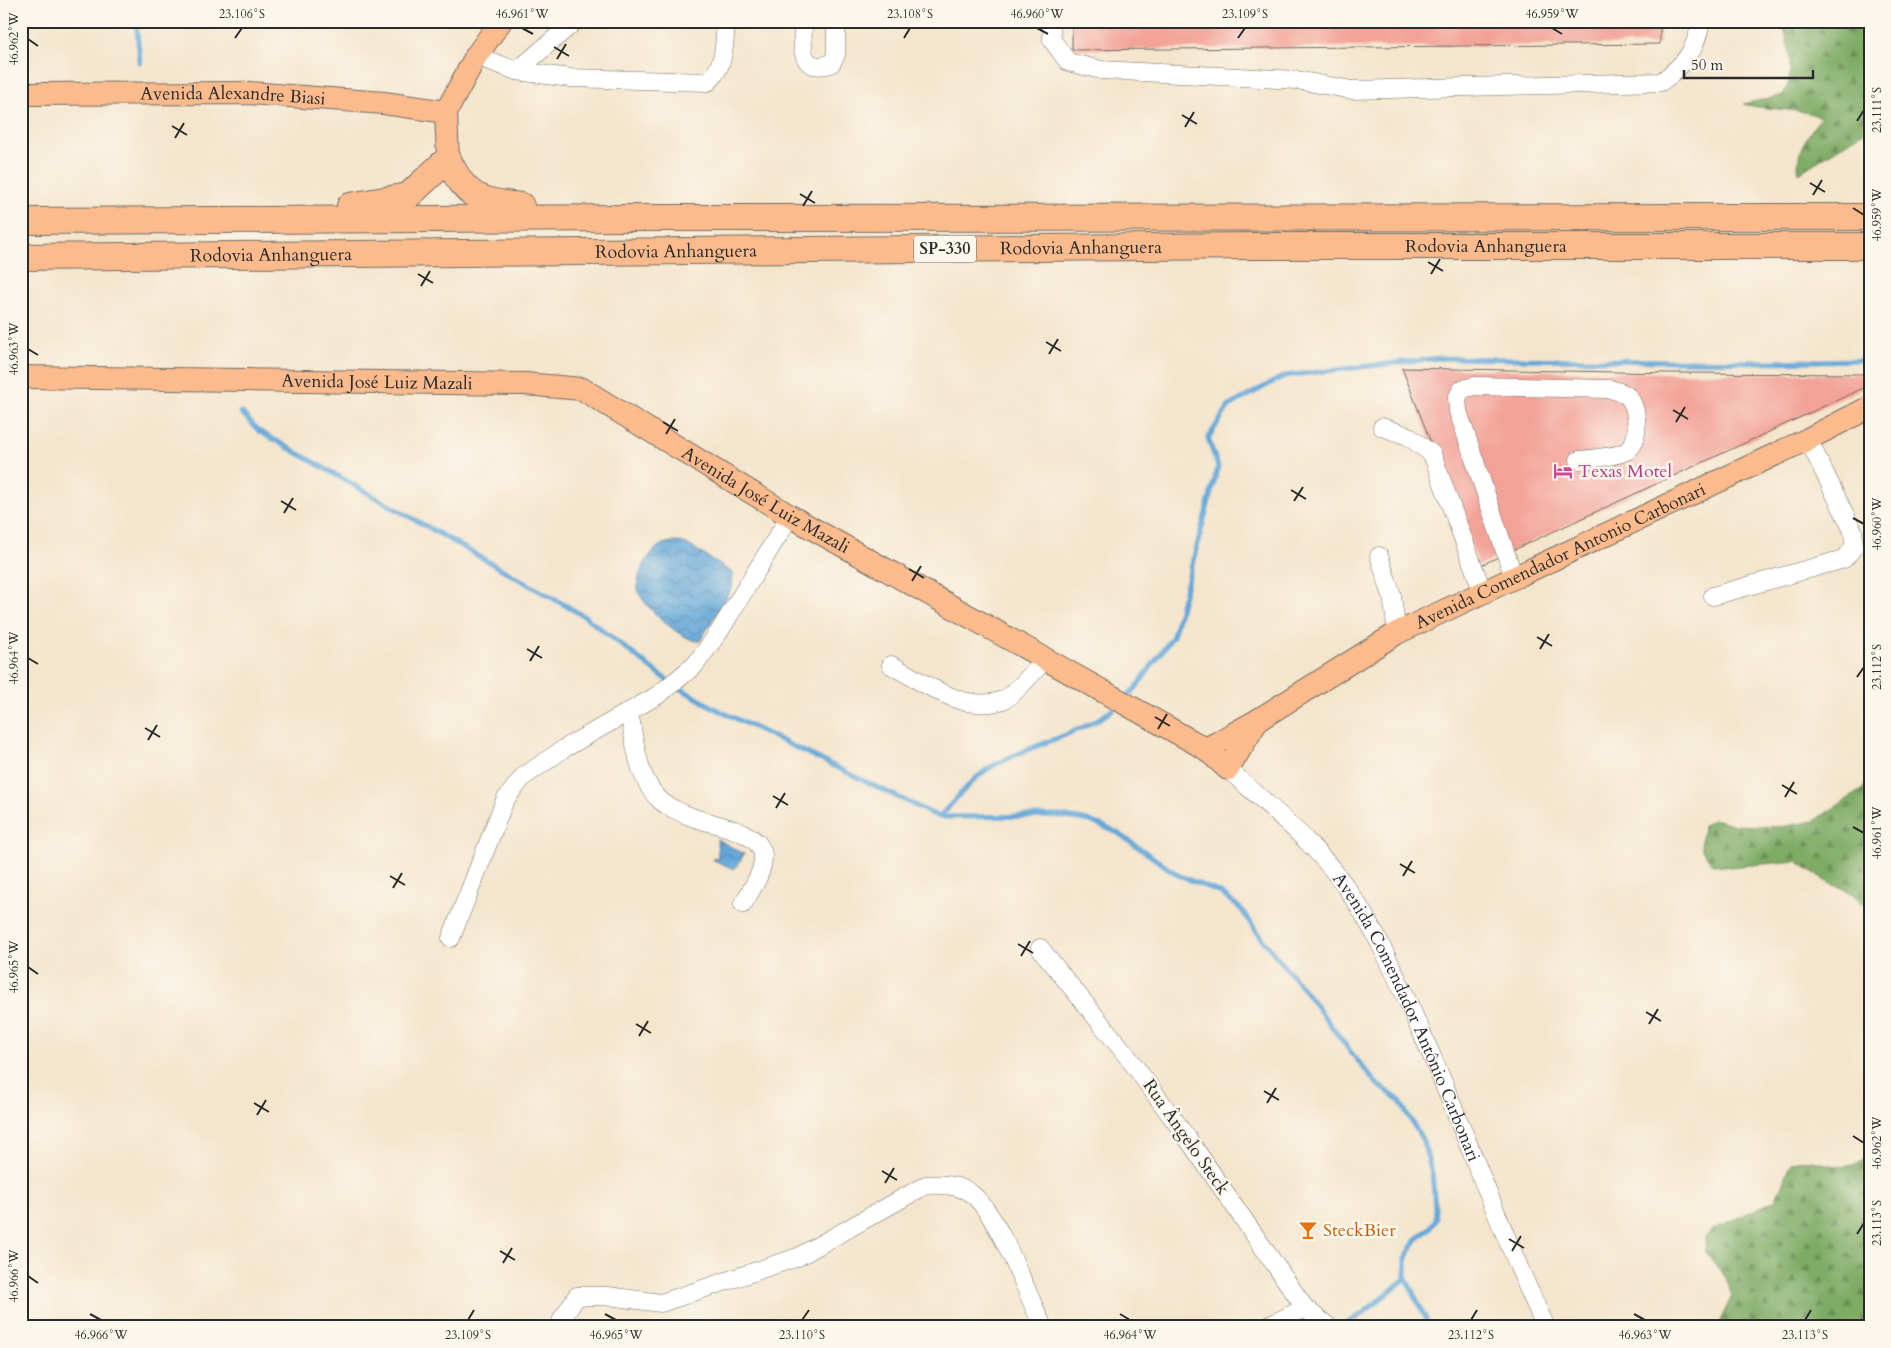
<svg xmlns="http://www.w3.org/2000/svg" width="1891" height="1348" font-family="Cardo,serif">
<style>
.forest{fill:url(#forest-firs);stroke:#546c48}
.water{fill:url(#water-waves);stroke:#476982}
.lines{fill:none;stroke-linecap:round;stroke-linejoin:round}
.stream{stroke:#63a7d8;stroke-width:5}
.building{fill:#f3a297}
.minor-casing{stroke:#716c63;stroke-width:19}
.major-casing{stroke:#716c63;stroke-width:24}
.highway-casing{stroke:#716c63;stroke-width:28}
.minor{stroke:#fff;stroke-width:18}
.major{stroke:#fbbb8d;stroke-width:22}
.highway{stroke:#fbbb8d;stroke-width:26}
.ticks{fill:none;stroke:#2b2b2b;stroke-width:2}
.labels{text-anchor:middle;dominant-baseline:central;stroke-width:5;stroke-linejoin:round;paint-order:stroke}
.shield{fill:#fbf7ec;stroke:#696865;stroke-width:1}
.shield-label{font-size:16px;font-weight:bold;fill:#2b2b2b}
.street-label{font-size:18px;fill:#2b2b2b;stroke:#fbf7ec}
.hotel-label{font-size:18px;fill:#b23c85;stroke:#fbf7ec;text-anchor:start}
.food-label{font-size:18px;fill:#c56008;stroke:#fbf7ec;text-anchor:start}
.neatline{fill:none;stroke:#2b2b2b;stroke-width:2}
.ticks-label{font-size:12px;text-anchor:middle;fill:#2b2b2b}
</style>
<defs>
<pattern id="forest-firs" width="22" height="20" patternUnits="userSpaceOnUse" patternTransform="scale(1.25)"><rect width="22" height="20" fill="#7eac65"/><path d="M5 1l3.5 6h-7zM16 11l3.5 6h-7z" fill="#678c53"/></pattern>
<pattern id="water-waves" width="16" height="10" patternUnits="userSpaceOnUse" patternTransform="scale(1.25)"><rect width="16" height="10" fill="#63a7d8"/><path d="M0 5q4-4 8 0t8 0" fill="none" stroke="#5288af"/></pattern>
</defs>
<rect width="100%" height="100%" fill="#fbf7ec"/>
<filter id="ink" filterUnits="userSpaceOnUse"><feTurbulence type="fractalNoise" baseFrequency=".02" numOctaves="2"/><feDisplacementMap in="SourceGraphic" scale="10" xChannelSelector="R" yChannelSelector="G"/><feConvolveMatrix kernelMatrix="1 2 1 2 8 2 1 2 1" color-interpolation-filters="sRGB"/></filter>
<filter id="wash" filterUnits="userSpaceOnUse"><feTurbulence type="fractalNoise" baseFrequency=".0096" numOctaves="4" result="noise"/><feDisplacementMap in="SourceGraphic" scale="20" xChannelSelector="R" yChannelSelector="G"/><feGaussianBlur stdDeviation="1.12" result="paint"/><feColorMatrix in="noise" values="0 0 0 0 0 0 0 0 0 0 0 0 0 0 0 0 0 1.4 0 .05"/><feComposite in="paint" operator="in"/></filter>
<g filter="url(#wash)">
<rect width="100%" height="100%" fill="#f4e5cc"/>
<path class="forest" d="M 1782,21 L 1870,21 L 1870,128 L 1799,173 C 1794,153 1810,132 1821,117 C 1796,107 1769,111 1743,104 L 1783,95 C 1796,76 1788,42 1782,21 Z
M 1870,780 L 1870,909 L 1845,889 L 1829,883 L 1797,861 L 1730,867 L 1712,864 L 1701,848 L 1703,826 L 1714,819 L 1735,825 L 1780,827 L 1814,821 L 1861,790 Z
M 1870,1153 L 1870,1327 L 1717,1327 L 1732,1296 L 1726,1278 L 1706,1253 L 1705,1237 L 1714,1229 L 1775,1200 L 1792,1162 C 1824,1154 1843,1182 1870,1153 Z"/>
<path class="water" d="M 679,542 L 687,544 L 733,573 L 732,588 L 700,641 C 683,642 646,609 639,593 C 633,578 650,549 663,544 C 668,542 674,542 679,542 Z
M 717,839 L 744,854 L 738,865 L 733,869 L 712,859 L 718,857 Z"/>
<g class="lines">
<path class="stream" d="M 136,21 L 140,62
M 241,412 L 259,431 L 584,616 L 668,681
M 676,686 L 716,709 L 939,817 L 1060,816 L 1090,821 L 1118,833 L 1178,875 L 1221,893 L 1241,909 L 1262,939 L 1305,991 L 1353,1055 L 1377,1084 L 1399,1100 L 1423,1141 L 1432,1173 L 1436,1219 L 1430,1228 L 1416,1240 L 1406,1257 L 1406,1278 L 1430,1327
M 1125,698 L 1135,689 L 1173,636 L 1218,467 L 1208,438 L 1229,406 L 1284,376 L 1439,358 L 1761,362 L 1870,360
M 939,817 C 954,802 969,782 986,770 C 1025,745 1084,735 1117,706
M 1341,1327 L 1362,1314 L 1406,1278"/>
</g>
<g id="blocks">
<path class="building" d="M 1072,21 L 1660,21 L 1660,44 L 1072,50 Z
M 1402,368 L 1670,373 L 1870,374 L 1870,385 L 1479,566 Z"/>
</g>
</g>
<g filter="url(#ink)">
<use href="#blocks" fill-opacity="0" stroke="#716c63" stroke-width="1"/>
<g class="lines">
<g class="minor-casing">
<g id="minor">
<path d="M 803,21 C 803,45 797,73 831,64 L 836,55 L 836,21"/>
<path d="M 1051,21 L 1052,40 L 1068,62 L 1101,70 L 1297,80 L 1352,90 L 1661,82 C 1685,64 1696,51 1701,21"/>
<path d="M 476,56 L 517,71 L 570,78 L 708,82 C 726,65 724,44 726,21"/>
<path d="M 517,71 L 575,21"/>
<path d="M 1382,427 L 1408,436 L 1432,454 L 1483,593"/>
<path d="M 1379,556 L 1392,596 L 1397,633"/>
<path d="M 1514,578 L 1458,411 L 1457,398 L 1462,389 L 1475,386 L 1609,389 C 1617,391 1625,392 1630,399 C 1638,411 1640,441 1628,450 C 1621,456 1590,459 1579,460"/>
<path d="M 1713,596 L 1844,559 L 1854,547 L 1853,531 L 1808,439"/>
<path d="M 891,665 C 923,682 967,716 1005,699 C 1014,695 1038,667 1046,658"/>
<path d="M 629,712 C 635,741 637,780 661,801 C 668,807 683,814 692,817 C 711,825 765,830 763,859 C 762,875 751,890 743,904"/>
<path id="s1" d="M 1228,769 C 1273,810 1324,850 1356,902 C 1380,939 1398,980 1416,1020 C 1462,1121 1498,1227 1546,1327"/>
<path d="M 451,938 L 505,800 L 523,777 L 565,748 L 658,695 L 695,665 L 719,632 L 790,516"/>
<path d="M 1040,948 L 1128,1057 L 1188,1139 L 1305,1308 L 1329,1327"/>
<path d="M 560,1327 L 562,1319 L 577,1296 L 608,1296 L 661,1303 L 798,1257 L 926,1185 C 941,1184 960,1184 973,1195 C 999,1217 1027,1293 1043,1327"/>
<path d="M 1266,1327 L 1305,1308"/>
</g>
</g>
<g class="major-casing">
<g id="major">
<path id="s2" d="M 21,94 L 249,93 L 384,103 L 446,112"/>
<path d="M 448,159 L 446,112 L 476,56 L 501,21"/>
<path id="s3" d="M 21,377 L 525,384 L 582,389 L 790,516 L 1206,749 L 1228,769 L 1258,720"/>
<path id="s4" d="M 1206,749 L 1258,720 L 1397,633 L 1808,439 L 1870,407"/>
</g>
</g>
<g class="highway-casing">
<g id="highway">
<path d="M 350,206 L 408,196 L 448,159 C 465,198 481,202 521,206"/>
<path d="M 21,221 L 632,218 L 1870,217"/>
<path id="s5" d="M 21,257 L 1253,246 L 1870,246"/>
</g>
</g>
<use href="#minor" class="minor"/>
<use href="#major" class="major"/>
<use href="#highway" class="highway"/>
</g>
</g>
<path class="ticks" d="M 522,28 L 533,34M 1037,28 L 1048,34M 1552,28 L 1562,34M 235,38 L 242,28M 904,38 L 910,28M 1238,38 L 1245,28M 28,39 L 38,46M 554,47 L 569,56M 557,59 L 566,44M 1182,115 L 1197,124M 1857,121 L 1864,110M 172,126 L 187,135M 1185,127 L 1194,112M 175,138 L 184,123M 1810,183 L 1825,192M 800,194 L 815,203M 1813,195 L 1822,180M 803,206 L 812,191M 1853,208 L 1864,215M 1428,262 L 1443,271M 418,274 L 433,283M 1431,274 L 1440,259M 421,286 L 430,271M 1046,342 L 1061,351M 28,349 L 38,355M 1049,354 L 1058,339M 1673,410 L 1688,419M 663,422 L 678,431M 1676,422 L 1685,407M 666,434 L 675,419M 1291,490 L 1306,499M 281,501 L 296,510M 1294,501 L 1303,487M 284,513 L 293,498M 1853,518 L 1864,524M 909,569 L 924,578M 912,581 L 921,566M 1537,637 L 1552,646M 527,649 L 542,658M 1540,649 L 1549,634M 28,658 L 38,664M 530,661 L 539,646M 1857,677 L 1864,667M 1155,717 L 1170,726M 145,728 L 160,737M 1158,729 L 1167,714M 148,740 L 157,725M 1782,785 L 1797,794M 773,796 L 788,805M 1785,797 L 1794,782M 776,808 L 785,793M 1853,827 L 1864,833M 1400,864 L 1415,873M 390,876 L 405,885M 1403,876 L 1412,861M 393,888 L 402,873M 1018,944 L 1033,953M 1021,956 L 1030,941M 28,967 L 38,974M 1646,1012 L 1661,1021M 636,1024 L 651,1033M 1649,1024 L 1658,1009M 639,1036 L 648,1021M 1264,1091 L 1279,1100M 254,1103 L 269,1112M 1267,1103 L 1276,1088M 257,1115 L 266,1100M 1853,1136 L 1864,1143M 882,1171 L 897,1180M 885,1183 L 894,1168M 1857,1234 L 1864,1223M 1509,1239 L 1524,1248M 500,1251 L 515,1260M 1512,1251 L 1521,1236M 503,1263 L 512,1248M 28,1276 L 38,1283M 90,1314 L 101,1320M 605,1314 L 616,1320M 1120,1314 L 1130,1320M 1634,1314 L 1645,1320M 468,1320 L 474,1310M 802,1320 L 809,1310M 1471,1320 L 1477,1310M 1805,1320 L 1811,1310"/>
<defs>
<g id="hotel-bare" transform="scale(1.5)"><path d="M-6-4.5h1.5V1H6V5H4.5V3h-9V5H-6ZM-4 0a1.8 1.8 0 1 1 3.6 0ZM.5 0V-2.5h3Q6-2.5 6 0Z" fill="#d1479c" stroke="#fbf7ec" stroke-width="2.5" paint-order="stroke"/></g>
<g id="bar-bare" transform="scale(1.5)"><path d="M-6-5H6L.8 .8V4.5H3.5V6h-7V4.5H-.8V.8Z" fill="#e8710a" stroke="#fbf7ec" stroke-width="2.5" paint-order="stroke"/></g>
</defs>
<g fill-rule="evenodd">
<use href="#hotel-bare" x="1563" y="471"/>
<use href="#bar-bare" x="1308" y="1230"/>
</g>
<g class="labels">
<rect class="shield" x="914" y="235.5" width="62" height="27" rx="4"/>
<g class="shield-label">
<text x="945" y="249">SP-330</text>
</g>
<g class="street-label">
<text stroke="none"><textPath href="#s2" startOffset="212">Avenida Alexandre Biasi</textPath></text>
<text stroke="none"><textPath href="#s5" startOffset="1465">Rodovia Anhanguera</textPath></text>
<text stroke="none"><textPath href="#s5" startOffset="1060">Rodovia Anhanguera</textPath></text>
<text stroke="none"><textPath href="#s5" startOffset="655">Rodovia Anhanguera</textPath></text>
<text stroke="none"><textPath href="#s5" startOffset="250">Rodovia Anhanguera</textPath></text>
<text stroke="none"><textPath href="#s3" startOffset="356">Avenida José Luiz Mazali</textPath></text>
<text stroke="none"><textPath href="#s3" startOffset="776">Avenida José Luiz Mazali</textPath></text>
<text stroke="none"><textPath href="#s4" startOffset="404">Avenida Comendador Antonio Carbonari</textPath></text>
<text stroke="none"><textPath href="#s1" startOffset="311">Avenida Comendador Antônio Carbonari</textPath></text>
<text transform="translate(1186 1137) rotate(55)">Rua Ângelo Steck</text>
</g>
<g class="hotel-label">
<text x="1578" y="471">Texas Motel</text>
</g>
<g class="food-label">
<text x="1323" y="1230">SteckBier</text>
</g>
</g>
<rect width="1891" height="1348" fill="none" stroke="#fbf7ec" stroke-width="55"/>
<path d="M1684 70v8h129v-8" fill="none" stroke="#2b2b2b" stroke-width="2.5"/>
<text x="1691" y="70" font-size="15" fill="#2b2b2b" stroke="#fbf7ec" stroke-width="4" paint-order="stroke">50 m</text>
<rect x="28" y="28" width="1836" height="1292" class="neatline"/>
<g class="ticks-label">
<text x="242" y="18">23.106°S</text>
<text x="522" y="18">46.961°W</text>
<text x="910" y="18">23.108°S</text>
<text x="1037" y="18">46.960°W</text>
<text x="1245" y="18">23.109°S</text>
<text x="1552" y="18">46.959°W</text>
<text transform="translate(14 39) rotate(-90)" y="4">46.962°W</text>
<text transform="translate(1877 110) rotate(-90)" y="4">23.111°S</text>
<text transform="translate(1877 215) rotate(-90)" y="4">46.959°W</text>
<text transform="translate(14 349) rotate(-90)" y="4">46.963°W</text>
<text transform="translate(1877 524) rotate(-90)" y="4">46.960°W</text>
<text transform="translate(14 658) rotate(-90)" y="4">46.964°W</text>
<text transform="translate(1877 667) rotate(-90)" y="4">23.112°S</text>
<text transform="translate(1877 833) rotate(-90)" y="4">46.961°W</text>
<text transform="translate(14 967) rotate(-90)" y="4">46.965°W</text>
<text transform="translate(1877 1143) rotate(-90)" y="4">46.962°W</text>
<text transform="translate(1877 1223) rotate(-90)" y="4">23.113°S</text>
<text transform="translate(14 1276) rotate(-90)" y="4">46.966°W</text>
<text x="101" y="1339">46.966°W</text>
<text x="468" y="1339">23.109°S</text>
<text x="616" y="1339">46.965°W</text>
<text x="802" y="1339">23.110°S</text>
<text x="1130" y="1339">46.964°W</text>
<text x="1471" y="1339">23.112°S</text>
<text x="1645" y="1339">46.963°W</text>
<text x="1805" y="1339">23.113°S</text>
</g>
</svg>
